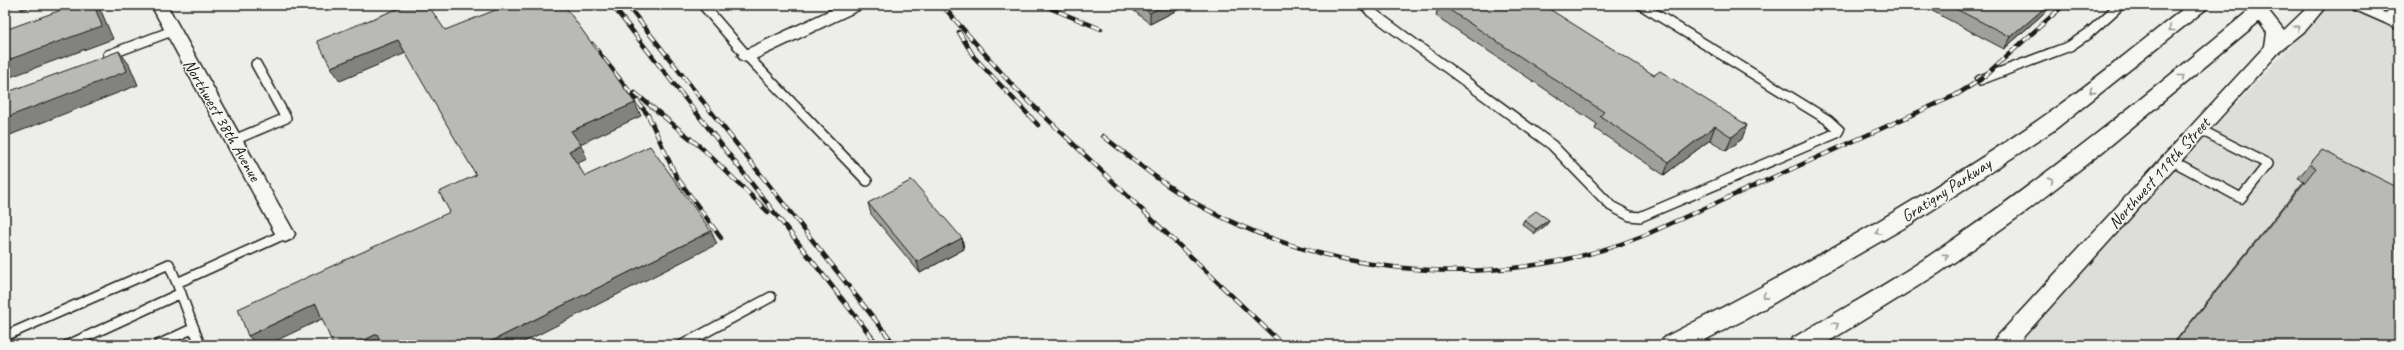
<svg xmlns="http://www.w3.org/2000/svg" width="2404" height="350" font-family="Caveat,sans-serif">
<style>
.built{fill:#ddddda}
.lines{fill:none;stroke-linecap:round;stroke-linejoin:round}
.service-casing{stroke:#1c1c1c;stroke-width:12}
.minor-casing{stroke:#1c1c1c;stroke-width:3}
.motorway-casing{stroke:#1c1c1c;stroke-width:3}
.service{stroke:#f6f6f2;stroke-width:9}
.minor{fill:#f6f6f2;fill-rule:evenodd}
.motorway{fill:#f6f6f2;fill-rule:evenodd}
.rail-casing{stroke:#1c1c1c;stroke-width:4.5}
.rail{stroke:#f6f6f2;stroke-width:3;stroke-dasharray:9;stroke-linecap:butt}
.wall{fill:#9f9f9d;stroke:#1c1c1c}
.shaded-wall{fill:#82827f;stroke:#1c1c1c}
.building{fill:#b9b9b6;stroke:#1c1c1c}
.oneway{stroke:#949492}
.labels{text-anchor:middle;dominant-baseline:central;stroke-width:3;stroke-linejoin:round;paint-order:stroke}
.street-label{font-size:17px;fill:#1c1c1c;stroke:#f6f6f2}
</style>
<rect width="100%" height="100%" fill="#edede9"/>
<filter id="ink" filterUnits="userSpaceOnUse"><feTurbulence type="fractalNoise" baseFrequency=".025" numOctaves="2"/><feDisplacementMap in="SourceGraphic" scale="8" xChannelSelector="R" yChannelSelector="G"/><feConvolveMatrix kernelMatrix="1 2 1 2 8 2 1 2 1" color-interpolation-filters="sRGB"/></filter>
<g filter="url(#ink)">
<path class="built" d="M 2329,5 L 2399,5 L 2399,345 L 2010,345 Z"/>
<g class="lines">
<g class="service-casing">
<path id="service" d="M 703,5 L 747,56 L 867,181
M 1365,5 L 1371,12 L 1552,145 L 1611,206 L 1630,216 L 1640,217 L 1837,133 L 1839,130 L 1828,120 L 1641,5
M 2355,5 L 2387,19
M 2398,5 L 2387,19 L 2399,25
M 108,55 L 172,31
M 1980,80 L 2070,46 L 2089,33 L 2120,5
M 234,140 L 286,118 L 256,64
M 2171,160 L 2241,198 L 2268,164 L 2199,129
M 5,336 L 169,264 L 177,283
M 68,345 L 181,293
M 158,345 L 194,328
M 200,345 L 177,283 L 285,234
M 682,345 L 771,297"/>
</g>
<g class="minor-casing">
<path id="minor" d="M 151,5 L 167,5 L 295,234 L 292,239 L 285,242 L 278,239 Z
M 841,5 L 863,5 L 861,9 L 753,60 L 747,62 L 741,60 L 738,56 L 741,52 Z
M 2247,5 L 2264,5 L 2284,30 L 2310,5 L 2327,5 L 2306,30 L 2279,52 L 2016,345 L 1992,345 L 1995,339 L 2265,46 L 2267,33 Z"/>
</g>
<g class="motorway-casing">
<path id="motorway" d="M 2188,5 L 2211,5 L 2053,131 L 1911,224 L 1744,320 L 1695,345 L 1660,345 L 1663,338 C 1792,273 1918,202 2037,121 C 2089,85 2138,44 2188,5 Z
M 2261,5 L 2267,7 L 2270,11 L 2267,15 L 2106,149 L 2024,213 L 1939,273 L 1823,345 L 1790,345 L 1793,338 C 1837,312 1881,288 1923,260 C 2038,183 2146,96 2253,7 Z"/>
</g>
<use href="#service" class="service"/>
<use href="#minor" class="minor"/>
<use href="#motorway" class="motorway"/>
<g class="rail-casing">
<path id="rail" d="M 612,5 L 878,345
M 627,5 L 895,345
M 942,5 L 1013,86 L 1281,343
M 1042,5 L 1101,29
M 959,32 L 974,57 L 1038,125
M 592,44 L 648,115 L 676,176 L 721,238
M 635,93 L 703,149 L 768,212
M 1103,136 C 1135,161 1167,188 1204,208 C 1336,279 1505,292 1645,235 L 1956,95 L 1980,80 L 2064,5"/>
</g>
<use href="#rail" class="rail"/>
</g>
<path class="wall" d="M 1127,5 L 1187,5 L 1150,24 Z
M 1438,5 L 1543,5 L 1742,139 L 1726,151 L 1710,140 L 1664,175 L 1595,129 L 1597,124 L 1436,16 Z
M 1921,5 L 2053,5 L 2004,49 Z
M 2322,150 L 2399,345 L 2172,345 L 2304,181 L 2298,178 Z
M 868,203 L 962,238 L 964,249 L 920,273 L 871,214 Z
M 1524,220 L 1549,220 L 1547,224 L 1535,234 L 1522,224 Z"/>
<path class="shaded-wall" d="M 17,5 L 36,5 L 22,10 Z
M 94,5 L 96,5 L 102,13 L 113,39 L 5,79 L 5,61 Z
M 1165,5 L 1187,5 L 1150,24 L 1150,13 Z
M 2048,5 L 2053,5 L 2004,49 L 2011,37 Z
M 398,40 L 406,53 L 340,81 L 331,67 Z
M 119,51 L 129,64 L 138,85 L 5,137 L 5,118 Z
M 635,103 L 641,116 L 578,145 L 571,131 Z
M 1747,125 L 1742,139 L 1726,151 L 1732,137 Z
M 1715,126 L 1710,140 L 1664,175 L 1669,162 Z
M 581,145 L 587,159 L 576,164 L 569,151 Z
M 1549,220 L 1547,224 L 1535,234 L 1536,229 Z
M 711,231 L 717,244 L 518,345 L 484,345 Z
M 962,238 L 964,249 L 920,273 L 917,262 Z
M 316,304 L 326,317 L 267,345 L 257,345 L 248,336 Z
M 377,334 L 386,345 L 354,345 Z"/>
<path class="building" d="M 75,5 L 94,5 L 102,26 L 5,61 L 5,30 Z
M 407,5 L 428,5 L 445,30 L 508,5 L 564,5 L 635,103 L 571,131 L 581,145 L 569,151 L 585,176 L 650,146 L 711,231 L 484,345 L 383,345 L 377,334 L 354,345 L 333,345 L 316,304 L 248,336 L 238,309 L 450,212 L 439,192 L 476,175 L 398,40 L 331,67 L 317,41 Z
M 1140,5 L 1165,5 L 1150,13 Z
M 1442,5 L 1543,5 L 1654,75 L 1660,71 L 1747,125 L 1732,137 L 1715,126 L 1669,162 L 1600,116 L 1604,112 Z
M 1948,5 L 2048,5 L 2011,37 Z
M 119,51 L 127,71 L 5,118 L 5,93 Z
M 2322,150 L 2399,188 L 2399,345 L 2173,345 L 2316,168 L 2310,164 Z
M 912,180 L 962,238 L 917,262 L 868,203 Z
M 1536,211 L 1549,220 L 1536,229 L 1524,220 Z"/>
<defs><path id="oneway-chevron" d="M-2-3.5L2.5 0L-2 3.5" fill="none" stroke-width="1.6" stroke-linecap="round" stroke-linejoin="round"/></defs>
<g class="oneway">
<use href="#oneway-chevron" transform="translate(2297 28) rotate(-41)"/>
<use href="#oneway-chevron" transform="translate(2171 29) rotate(141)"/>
<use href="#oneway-chevron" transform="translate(2182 77) rotate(-39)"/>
<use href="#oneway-chevron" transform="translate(2092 91) rotate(143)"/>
<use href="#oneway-chevron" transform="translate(2051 180) rotate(-36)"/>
<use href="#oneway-chevron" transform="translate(1878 232) rotate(151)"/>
<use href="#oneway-chevron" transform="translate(1946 256) rotate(-36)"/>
<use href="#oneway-chevron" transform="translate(1765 296) rotate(151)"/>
<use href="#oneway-chevron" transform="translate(1836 325) rotate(-31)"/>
</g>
</g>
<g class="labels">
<g class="street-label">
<text transform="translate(222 120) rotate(60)">Northwest 38th Avenue</text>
<text transform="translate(2159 173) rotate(-48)">Northwest 119th Street</text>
<text transform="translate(1946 190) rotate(-33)">Gratigny Parkway</text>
</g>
</g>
<rect width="2404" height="350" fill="none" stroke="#f6f6f2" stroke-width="20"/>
<rect x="10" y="10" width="2384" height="330" fill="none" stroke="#1c1c1c" stroke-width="1.5" filter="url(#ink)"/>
</svg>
